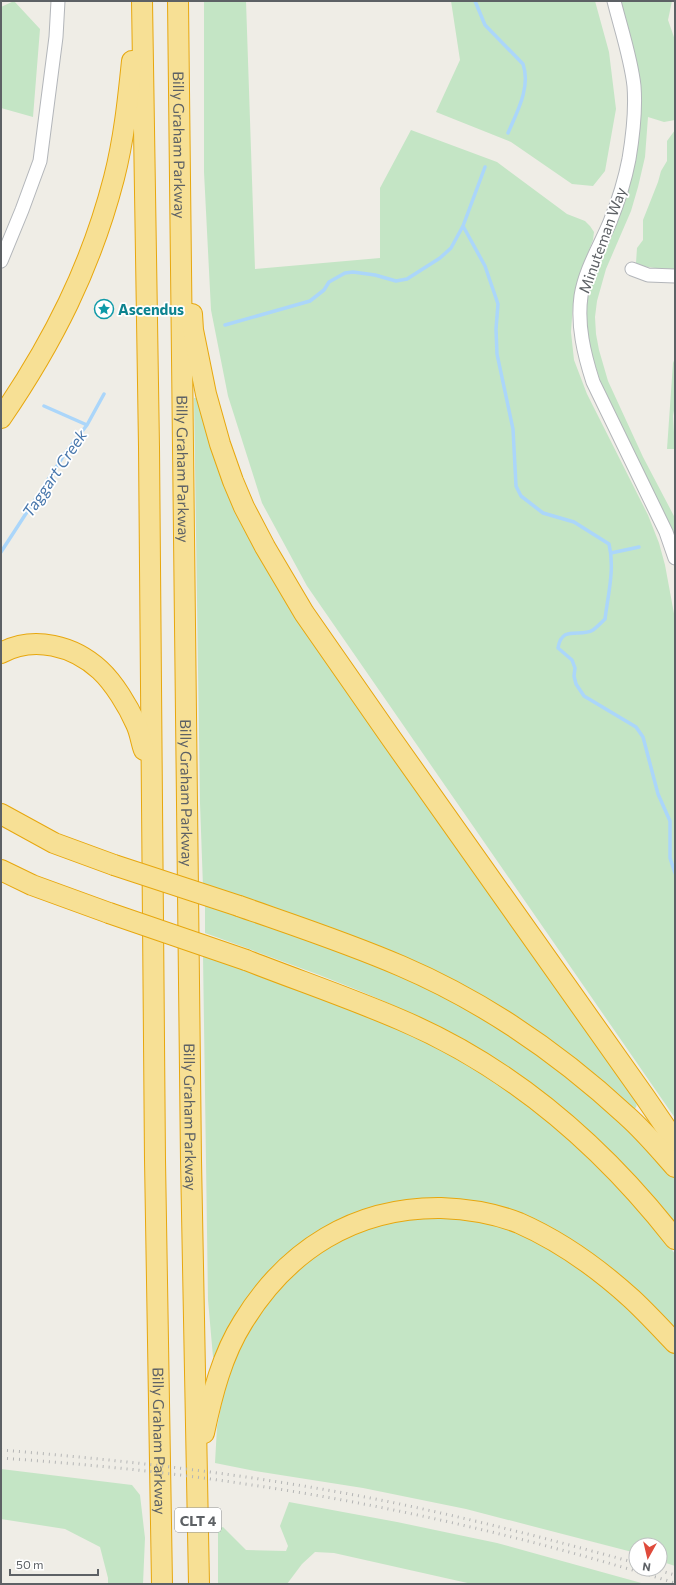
<svg xmlns="http://www.w3.org/2000/svg" width="676" height="1585" font-family="Commissioner,sans-serif">
<style>
.green{fill:#c4e5c5}
.lines{fill:none;stroke-linecap:round;stroke-linejoin:round}
.stream{stroke:#abd6fa;stroke-width:3.5}
.minor-casing{stroke:#b3b6ba;stroke-width:15}
.highway-casing{stroke:#e7a70e;stroke-width:22}
.minor{stroke:#fff;stroke-width:13}
.highway{stroke:#f7e095;stroke-width:20}
.rail{stroke:#b4b5b5;stroke-width:3;stroke-dasharray:1 5;stroke-linecap:butt}
.highway-bridge-casing{stroke:#e7a70e;stroke-width:22;stroke-linecap:butt}
.highway-bridge{stroke:#f7e095;stroke-width:20}
.labels{text-anchor:middle;dominant-baseline:central;stroke-width:3.5;stroke-linejoin:round;paint-order:stroke}
.shield{fill:#fff;stroke:#8e9093;stroke-width:1}
.shield-label{font-size:14px;font-weight:bold;fill:#5d6165}
.street-label{font-size:15px;fill:#5d6165;stroke:#fff}
.culture-label{font-size:15px;font-weight:bold;fill:#0d838f;stroke:#fff;text-anchor:start}
.water-label{font-size:16px;font-style:italic;fill:#4877ac;stroke:#fff}
</style>
<rect width="100%" height="100%" fill="#efede6"/>
<path class="green" d="M 14,1 L 40,29 L 33,117 L 1,108 L 1,7 Z
M 204,1 L 246,1 L 255,269 L 380,258 L 380,188 L 411,130 L 497,162 L 567,214 L 585,221 L 590,226 L 594,232 L 593,240 L 579,276 L 573,304 L 571,332 L 574,360 L 587,394 L 648,515 L 659,543 L 665,565 L 675,619 L 675,1118 L 307,586 L 262,503 L 228,396 L 211,310 L 204,172 Z
M 451,1 L 595,1 L 609,52 L 616,109 L 605,171 L 593,186 L 572,184 L 511,142 L 436,112 L 460,60 Z
M 620,1 L 672,1 L 668,20 L 675,40 L 675,120 L 664,122 L 648,117 L 645,157 L 638,187 L 631,211 L 606,269 L 597,301 L 595,317 L 596,334 L 599,350 L 608,381 L 643,457 L 675,518 L 675,537 L 602,387 L 590,348 L 587,325 L 587,303 L 591,282 L 621,211 L 627,193 L 636,157 L 641,114 L 641,91 Z
M 675,130 L 675,269 L 655,268 L 641,266 L 636,263 L 637,248 L 643,240 L 643,220 L 658,182 L 661,171 L 667,161 L 667,141 Z
M 675,358 L 675,405 L 673,416 L 675,449 L 667,449 L 673,363 Z
M 194,398 L 202,398 L 227,484 L 634,1099 C 637,1103 638,1106 634,1110 L 550,1044 L 203,887 L 200,803 Z
M 205,904 L 354,955 L 478,1013 L 579,1083 L 675,1176 L 675,1224 L 437,1026 C 363,988 283,962 205,933 Z
M 203,955 L 367,1012 L 466,1062 L 506,1090 L 551,1124 L 587,1156 L 623,1191 L 656,1228 L 675,1254 L 675,1332 L 638,1296 L 469,1204 L 323,1232 L 219,1356 L 213,1357 L 208,1300 Z
M 433,1216 L 491,1223 L 530,1236 L 600,1282 L 675,1352 L 675,1566 L 660,1561 L 660,1545 L 636,1545 L 636,1553 L 466,1509 L 363,1488 L 255,1471 L 215,1463 L 217,1427 L 228,1372 L 265,1299 L 316,1253 L 373,1225 Z
M 1,1469 L 132,1485 L 140,1495 L 145,1538 L 143,1584 L 108,1584 L 108,1578 L 100,1547 L 65,1529 L 1,1519 Z
M 289,1502 L 397,1522 L 497,1543 L 645,1584 L 472,1584 L 334,1553 L 315,1552 L 302,1564 L 287,1584 L 218,1584 L 218,1529 L 223,1527 L 246,1550 L 286,1551 L 288,1546 L 280,1526 Z"/>
<g class="lines">
<path class="stream" d="M 475,1 L 485,25 L 523,64 C 531,87 517,112 508,133
M 463,226 L 485,266 L 498,304 L 496,329 L 497,354 L 513,429 L 516,486 L 521,496 L 543,513 L 574,522 L 609,544 C 615,568 608,595 605,619 C 601,623 597,627 593,630 C 580,638 562,624 558,648 L 572,660 L 575,668 L 574,676 L 576,684 L 584,696 L 636,727 L 643,737 L 658,794 L 670,821 L 670,858 L 675,873
M 225,325 L 310,301 L 324,290 L 329,282 L 345,273 L 353,272 L 375,275 L 396,281 L 407,279 L 440,258 L 451,248 L 463,226 L 485,167
M 44,406 L 87,425
M 1,552 L 66,452 L 87,425 L 104,394
M 611,553 L 639,547"/>
<g class="minor-casing">
<path id="minor" d="M 614,1 C 621,29 631,58 634,86 C 636,111 633,135 629,159 C 625,180 618,202 610,222 C 600,246 585,270 581,296 C 577,325 584,354 593,382 L 666,532 L 675,558
M 1,261 L 22,210 L 40,161 L 56,37 L 58,1
M 632,269 L 648,275 L 675,276"/>
</g>
<g class="highway-casing">
<g id="highway">
<path id="s1" d="M 142,1 L 149,447 L 155,1160 L 162,1584"/>
<path id="s2" d="M 178,1 L 191,1160 L 199,1584"/>
<path d="M 192,314 L 193,330 L 206,394 L 220,444 L 233,481 L 244,507 L 265,547 L 304,613 L 391,738 L 645,1097 L 675,1141"/>
<path d="M 1,418 C 53,342 91,267 114,178 C 124,139 128,100 132,61"/>
<path d="M 1,653 C 34,635 74,646 100,670 C 114,683 128,706 136,724 C 140,732 141,742 144,750"/>
<path d="M 1,814 L 54,843 L 114,865"/>
<path d="M 1,870 L 32,885 L 109,913"/>
<path d="M 239,906 C 293,925 348,943 401,966 C 485,1002 560,1054 627,1116 C 644,1131 659,1149 675,1167"/>
<path d="M 246,960 C 297,980 350,998 401,1020 C 511,1067 602,1146 675,1239"/>
<path d="M 204,1433 C 212,1395 222,1355 243,1322 C 287,1250 355,1207 441,1208 C 467,1209 494,1213 519,1223 C 560,1241 599,1269 632,1299 C 647,1313 661,1328 675,1343"/>
</g>
</g>
<use href="#minor" class="minor"/>
<use href="#highway" class="highway"/>
<path class="rail" d="M 1,1450 C 110,1459 219,1471 327,1490 C 431,1508 534,1535 636,1563
M 1,1458 C 85,1464 168,1472 252,1485 C 395,1506 537,1540 675,1583
M 654,1569 L 675,1575"/>
<g class="highway-bridge-casing">
<path id="highway-bridge" d="M 114,865 L 239,906
M 109,913 L 246,960"/>
</g>
<use href="#highway-bridge" class="highway-bridge"/>
</g>
<defs>
<g id="sight-ring" transform="scale(1)"><circle r="9.5" fill="#fff" stroke="#0f9aa8" stroke-width="1.5"/><path d="M0-6L1.8-2.2L6-1.7L2.9 1.2L3.7 5.4L0 3.3L-3.7 5.4L-2.9 1.2L-6-1.7L-1.8-2.2Z" fill="#0f9aa8"/></g>
</defs>
<g fill-rule="evenodd">
<use href="#sight-ring" x="104" y="309"/>
</g>
<g class="labels">
<rect class="shield" x="175" y="1508" width="46" height="24" rx="3"/>
<g class="shield-label">
<text x="198" y="1520">CLT 4</text>
</g>
<g class="street-label">
<text stroke="none"><textPath href="#s2" startOffset="144">Billy Graham Parkway</textPath></text>
<text transform="translate(602 240) rotate(-70)">Minuteman Way</text>
<text stroke="none"><textPath href="#s2" startOffset="468">Billy Graham Parkway</textPath></text>
<text stroke="none"><textPath href="#s2" startOffset="792">Billy Graham Parkway</textPath></text>
<text stroke="none"><textPath href="#s2" startOffset="1116">Billy Graham Parkway</textPath></text>
<text stroke="none"><textPath href="#s1" startOffset="1440">Billy Graham Parkway</textPath></text>
</g>
<g class="culture-label">
<text x="118" y="309">Ascendus</text>
</g>
<g class="water-label">
<text transform="translate(54 473) rotate(-56)">Taggart Creek</text>
</g>
</g>
<rect width="676" height="1585" fill="none" stroke="#5d6165" stroke-width="4"/>
<g transform="translate(648 1557) rotate(188)"><circle r="19" fill="#ffffff" stroke="#bec0c1"/>
<path d="M0-3L7 15L0 10L-7 15Z" fill="#df4b3c"/>
<text y="-6" font-size="11" font-weight="bold" text-anchor="middle" fill="#5d6165">N</text>
</g>
<path d="M10 1569v6h88v-6" fill="none" stroke="#5d6165" stroke-width="2"/>
<text x="16" y="1569" font-size="12" fill="#5d6165" stroke="#ffffff" stroke-width="3" paint-order="stroke">50 m</text>
</svg>
